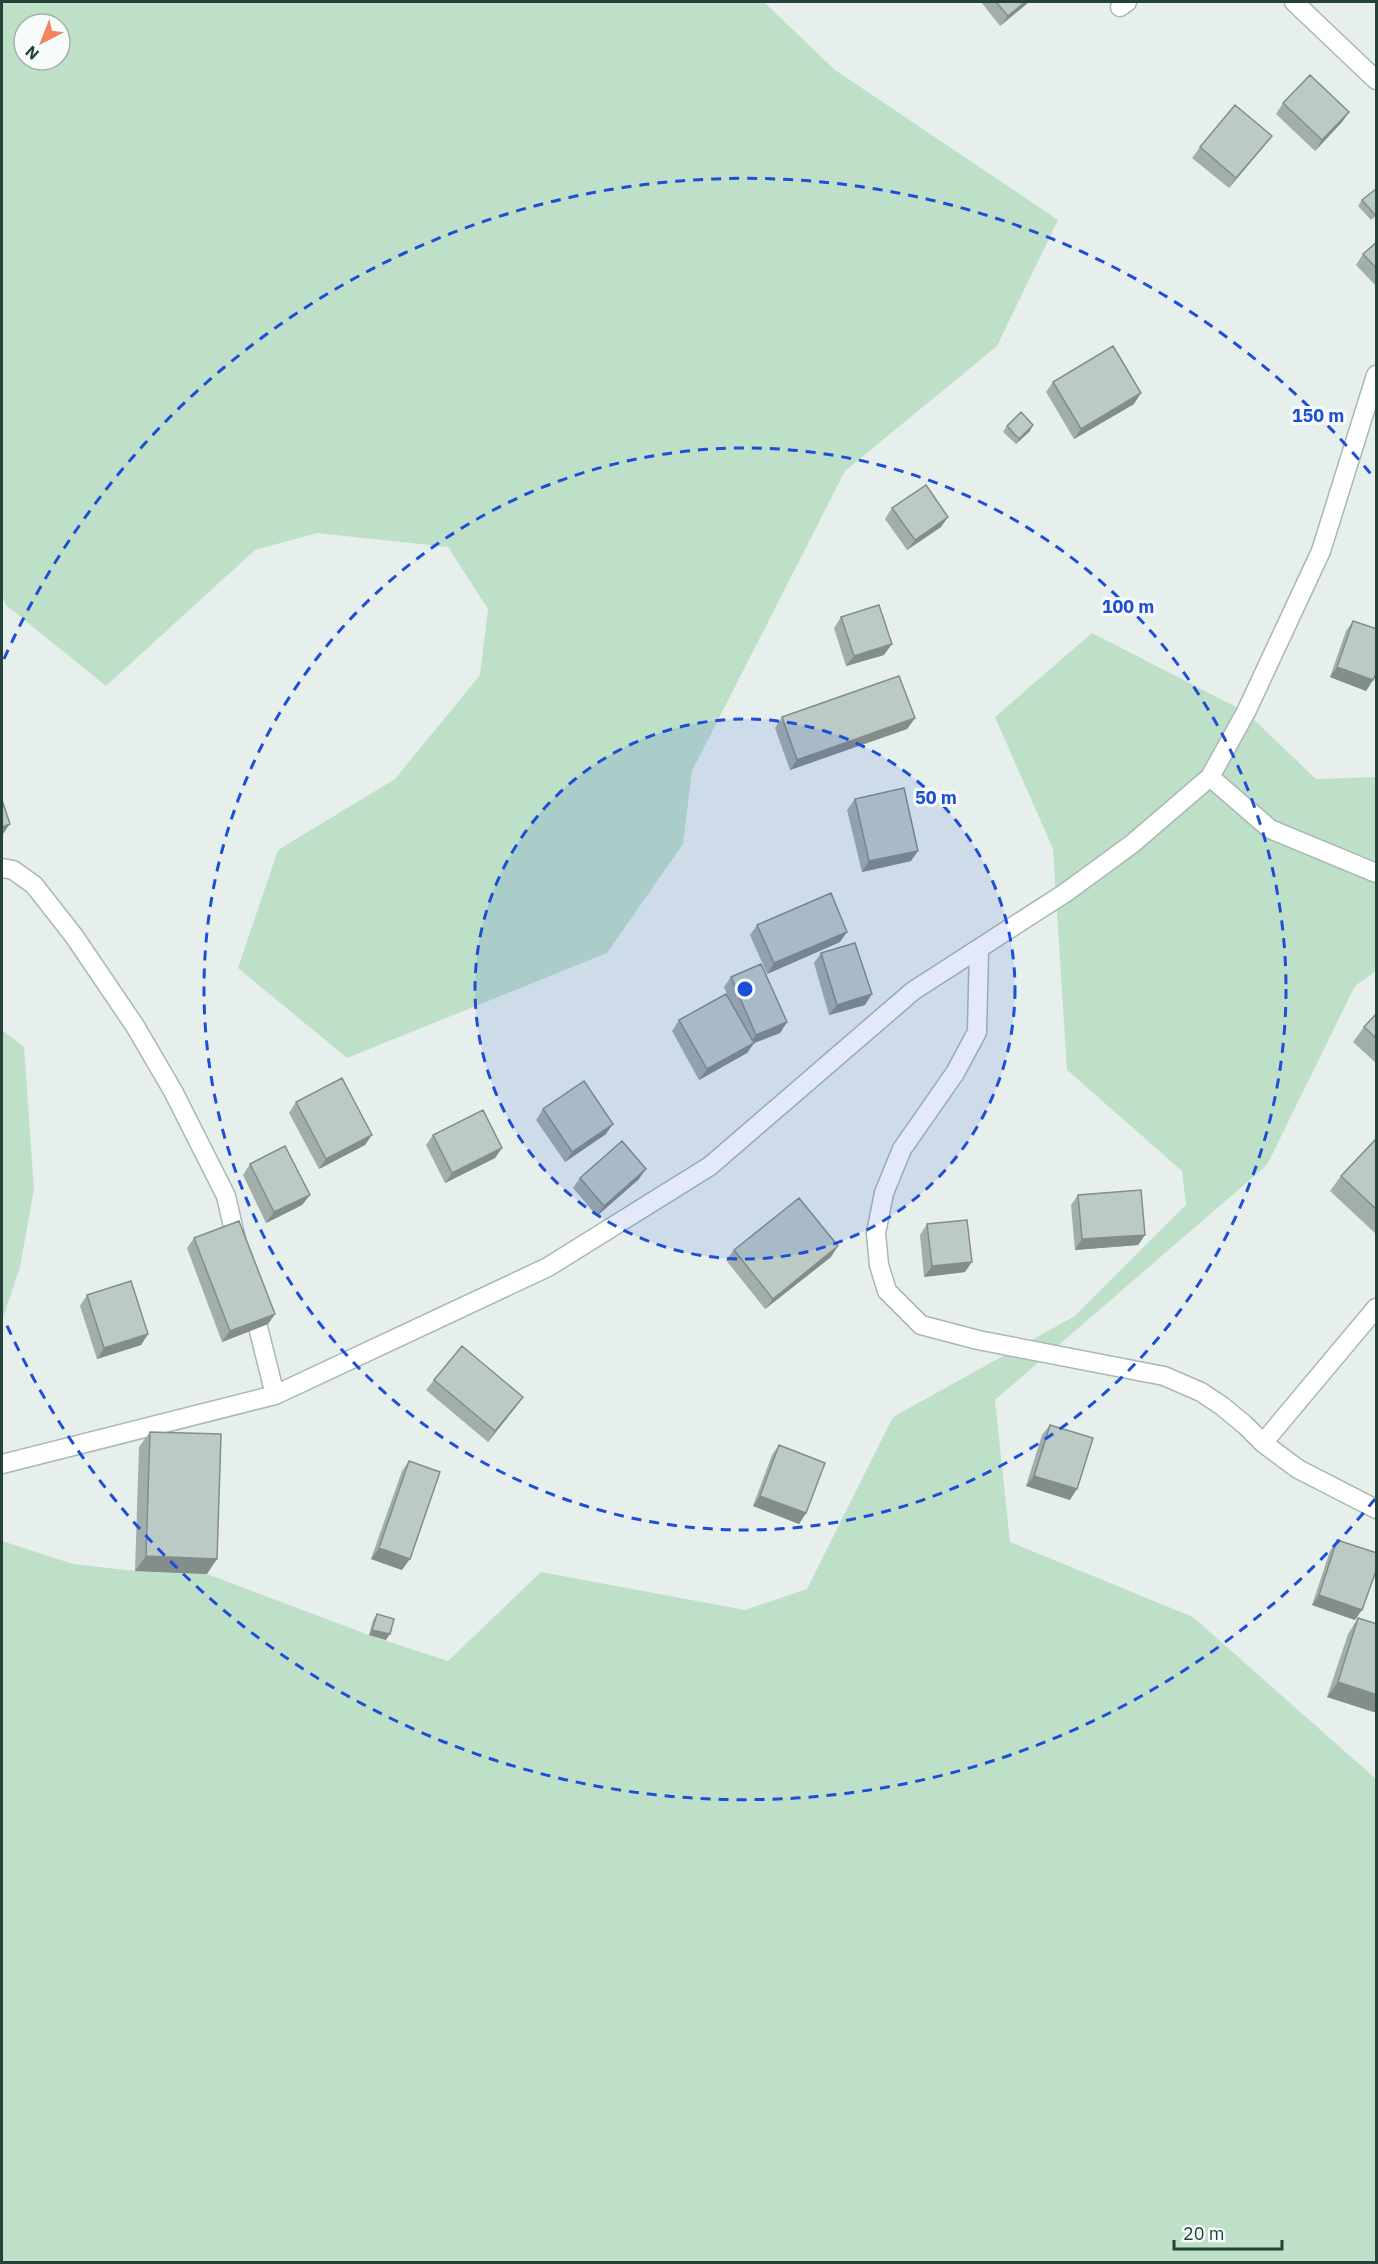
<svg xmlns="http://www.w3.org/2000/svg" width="1378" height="2264" font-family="'IBM Plex Sans',sans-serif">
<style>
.green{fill:#bfe0c8;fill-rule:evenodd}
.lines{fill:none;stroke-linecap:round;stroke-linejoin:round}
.minor-casing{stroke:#a8b8b2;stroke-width:21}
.minor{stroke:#fff;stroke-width:18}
.wall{fill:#a1aea9}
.shaded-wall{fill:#838d89}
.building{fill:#bbcac4;stroke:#838d89;stroke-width:1.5}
.ring{fill:none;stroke:#1d4ed8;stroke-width:3;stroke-dasharray:10 8}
.centre{fill:#1d4ed8;stroke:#f7fbf9;stroke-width:3}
.ring-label{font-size:18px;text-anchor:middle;font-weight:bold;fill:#1d4ed8;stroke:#f7fbf9;stroke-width:6;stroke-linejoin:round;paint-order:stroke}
</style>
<rect width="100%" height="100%" fill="#e6efeb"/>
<path class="green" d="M 2,2 L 764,2 L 835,70 L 1058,220 L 997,346 L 845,471 L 692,771 L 683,844 L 607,953 L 347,1058 L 238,968 L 278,850 L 395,779 L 480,675 L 488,609 L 448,547 L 317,533 L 255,550 L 106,686 L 6,605 L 2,595 ZM 24,24 L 60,24 L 60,60 L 24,60 Z
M 1092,633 L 1246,712 L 1316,779 L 1376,777 L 1376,971 L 1355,986 L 1267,1165 L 995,1400 L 1010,1542 L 1193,1617 L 1376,1779 L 1376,2262 L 2,2262 L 2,1541 L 73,1564 L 135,1571 L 207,1574 L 369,1635 L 448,1661 L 541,1572 L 745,1610 L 807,1589 L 893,1417 L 1075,1316 L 1186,1205 L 1182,1171 L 1067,1070 L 1053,849 L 995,717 Z
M 2,1030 L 24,1047 L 34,1189 L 20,1267 L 2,1321 Z"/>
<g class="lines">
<g class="minor-casing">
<path id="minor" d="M 1294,2 L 1376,80
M 1120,7 L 1127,2
M 1210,777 L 1270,829 L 1376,873
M 2,868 L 13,870 L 34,885 L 74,936 L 135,1026 L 173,1091 L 226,1196 L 238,1248
M 979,949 L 977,1032 L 955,1073 L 902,1149 L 884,1193 L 876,1233 L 879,1265 L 887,1291 L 921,1325 L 978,1340 L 1164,1376 L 1201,1392 L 1222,1406 L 1245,1425 L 1263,1443 L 1298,1469 L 1376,1509
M 252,1303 L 275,1395
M 1263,1443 L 1376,1308
M 2,1464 L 275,1395 L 548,1267 L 710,1166 L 913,991 L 1065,893 L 1132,844 L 1210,777 L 1246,712 L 1321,551 L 1376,375"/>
</g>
<use href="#minor" class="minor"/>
</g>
<path class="wall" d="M 981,2 L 1029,2 L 1000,26 Z
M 1283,103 L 1349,112 L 1342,122 L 1315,151 L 1276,114 Z
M 1264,146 L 1229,188 L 1192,158 L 1200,147 Z
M 1362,200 L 1377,215 L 1371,220 L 1358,206 Z
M 1377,242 L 1377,287 L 1356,265 L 1363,254 Z
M 1053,382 L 1134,404 L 1074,439 L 1046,392 Z
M 1007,426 L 1030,431 L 1016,444 L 1003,432 Z
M 892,508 L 941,527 L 907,550 L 885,519 Z
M 841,617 L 884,655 L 846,666 L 834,628 Z
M 1353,621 L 1373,680 L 1366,691 L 1330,677 L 1346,631 Z
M 782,717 L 915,718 L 907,729 L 790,770 L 775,728 Z
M 855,799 L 911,861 L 862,872 L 847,810 Z
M 757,925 L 840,942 L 767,974 L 750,935 Z
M 821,953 L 865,1005 L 829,1015 L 814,963 Z
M 731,977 L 787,1022 L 780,1033 L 754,1043 L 747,1053 L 699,1080 L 672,1031 L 679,1020 L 727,994 L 724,987 Z
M 1377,1013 L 1377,1064 L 1353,1042 L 1364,1027 Z
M 296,1102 L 365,1145 L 319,1169 L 289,1113 Z
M 543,1109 L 606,1134 L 565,1162 L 536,1120 Z
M 433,1135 L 502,1148 L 495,1158 L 445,1183 L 426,1145 Z
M 1377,1138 L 1377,1235 L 1330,1191 L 1341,1176 Z
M 250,1164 L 310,1195 L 302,1205 L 266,1223 L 243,1175 Z
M 580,1178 L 639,1179 L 597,1216 L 573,1188 Z
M 1078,1195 L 1145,1235 L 1138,1245 L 1075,1250 L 1071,1205 Z
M 927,1224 L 965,1272 L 924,1277 L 920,1235 Z
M 194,1238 L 275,1314 L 268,1324 L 222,1342 L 187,1248 Z
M 734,1250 L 831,1257 L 765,1309 L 726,1260 Z
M 87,1295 L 148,1334 L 141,1345 L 97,1359 L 80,1306 Z
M 434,1380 L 515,1408 L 488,1442 L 426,1390 Z
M 1050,1425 L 1070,1500 L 1026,1486 L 1042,1435 Z
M 150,1432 L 207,1574 L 135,1571 L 139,1447 Z
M 779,1445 L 806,1513 L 799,1524 L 753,1506 L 772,1455 Z
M 409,1461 L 402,1570 L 371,1559 L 402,1471 Z
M 1337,1540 L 1355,1620 L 1312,1605 L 1330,1551 Z
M 377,1614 L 386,1640 L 369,1635 L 373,1620 Z
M 1358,1618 L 1377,1624 L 1377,1713 L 1327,1697 L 1348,1634 Z"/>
<path class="shaded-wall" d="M 1025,2 L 1029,2 L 1000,26 L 1008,16 Z
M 1349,112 L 1342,122 L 1315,151 L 1322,140 Z
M 1272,136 L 1264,146 L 1229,188 L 1236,178 Z
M 1141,393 L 1134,404 L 1074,439 L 1081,429 Z
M 1033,425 L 1030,431 L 1016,444 L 1019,439 Z
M 948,517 L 941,527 L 907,550 L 915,540 Z
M 892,644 L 884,655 L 846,666 L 854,656 Z
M 1337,667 L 1373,680 L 1366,691 L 1330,677 Z
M 915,718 L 907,729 L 790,770 L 797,760 Z
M 10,824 L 3,834 L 2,834 L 2,827 Z
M 918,851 L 911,861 L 862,872 L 869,861 Z
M 847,932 L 840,942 L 767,974 L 774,963 Z
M 872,994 L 865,1005 L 829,1015 L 837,1005 Z
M 787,1022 L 780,1033 L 754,1043 L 747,1053 L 699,1080 L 707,1069 L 748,1046 L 756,1035 Z
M 613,1124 L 606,1134 L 565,1162 L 572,1152 Z
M 372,1135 L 365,1145 L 319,1169 L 326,1159 Z
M 502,1148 L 495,1158 L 445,1183 L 452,1173 Z
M 646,1169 L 639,1179 L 597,1216 L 604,1206 Z
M 310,1195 L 302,1205 L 266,1223 L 274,1212 Z
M 1145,1235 L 1138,1245 L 1075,1250 L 1082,1239 Z
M 838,1246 L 831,1257 L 765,1309 L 773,1299 Z
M 972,1262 L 965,1272 L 924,1277 L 932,1266 Z
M 275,1314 L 268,1324 L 222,1342 L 230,1331 Z
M 148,1334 L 141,1345 L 97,1359 L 104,1348 Z
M 523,1397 L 515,1408 L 488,1442 L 495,1431 Z
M 1034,1476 L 1077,1489 L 1070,1500 L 1026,1486 Z
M 760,1496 L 806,1513 L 799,1524 L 753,1506 Z
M 379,1548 L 410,1559 L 402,1570 L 371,1559 Z
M 146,1556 L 217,1559 L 207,1574 L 135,1571 Z
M 1319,1595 L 1362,1610 L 1355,1620 L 1312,1605 Z
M 372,1630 L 390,1634 L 386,1640 L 369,1635 Z
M 1338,1682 L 1377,1695 L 1377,1713 L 1327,1697 Z"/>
<path class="building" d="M 996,2 L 1025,2 L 1008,16 Z
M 1310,75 L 1349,112 L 1322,140 L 1283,103 Z
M 1235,105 L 1272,136 L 1236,178 L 1200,147 Z
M 1377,188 L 1377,213 L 1375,215 L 1362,200 Z
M 1377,242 L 1377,269 L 1363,254 Z
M 1113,346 L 1141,393 L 1081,429 L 1053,382 Z
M 1021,412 L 1033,425 L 1019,439 L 1007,426 Z
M 926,485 L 948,517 L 915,540 L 892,508 Z
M 879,605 L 892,644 L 854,656 L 841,617 Z
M 1353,621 L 1377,629 L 1377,671 L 1373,680 L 1337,667 Z
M 899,676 L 915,718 L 797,760 L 782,717 Z
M 904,788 L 918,851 L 869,861 L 855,799 Z
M 2,800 L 10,824 L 2,827 Z
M 831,893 L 847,932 L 774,963 L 757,925 Z
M 855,943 L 872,994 L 837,1005 L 821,953 Z
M 761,964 L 787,1022 L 756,1035 L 731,977 Z
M 726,994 L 754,1043 L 707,1069 L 679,1020 Z
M 1377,1013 L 1377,1039 L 1364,1027 Z
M 342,1078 L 372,1135 L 326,1159 L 296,1102 Z
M 584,1081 L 613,1124 L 572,1152 L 543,1109 Z
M 483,1110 L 502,1148 L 452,1173 L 433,1135 Z
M 1377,1138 L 1377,1210 L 1341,1176 Z
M 622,1141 L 646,1169 L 604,1206 L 580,1178 Z
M 285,1146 L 310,1195 L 274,1212 L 250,1164 Z
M 1141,1190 L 1145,1235 L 1082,1239 L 1078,1195 Z
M 799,1198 L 838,1246 L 773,1299 L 734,1250 Z
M 967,1220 L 972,1262 L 932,1266 L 927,1224 Z
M 239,1221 L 275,1314 L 230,1331 L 194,1238 Z
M 131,1281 L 148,1334 L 104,1348 L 87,1295 Z
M 462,1346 L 523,1397 L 495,1431 L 434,1380 Z
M 1050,1425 L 1093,1438 L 1077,1489 L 1034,1476 Z
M 150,1432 L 221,1434 L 217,1559 L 146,1556 Z
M 779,1445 L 825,1463 L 806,1513 L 760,1496 Z
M 409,1461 L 440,1472 L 410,1559 L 379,1548 Z
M 1337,1540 L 1377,1553 L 1377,1568 L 1362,1610 L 1319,1595 Z
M 377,1614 L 394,1619 L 390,1634 L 372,1630 Z
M 1358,1618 L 1377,1624 L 1377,1695 L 1338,1682 Z"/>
<circle cx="745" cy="989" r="270" fill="#1d4ed8" fill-opacity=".12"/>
<g class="ring">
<circle cx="745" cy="989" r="270"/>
<circle cx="745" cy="989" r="541"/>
<path d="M1375 1499A811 811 0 0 1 4 1319M4 659A811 811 0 0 1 1375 479"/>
</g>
<circle cx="745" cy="989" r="9" class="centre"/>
<g class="ring-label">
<text x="1318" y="422">150 m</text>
<text x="1128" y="613">100 m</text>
<text x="936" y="804">50 m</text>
</g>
<rect width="1378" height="2264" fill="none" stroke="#24423a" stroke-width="6"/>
<g transform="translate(42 42) rotate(222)"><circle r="28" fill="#f7fbf9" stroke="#a3b1ad" stroke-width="1.5"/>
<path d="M0-4.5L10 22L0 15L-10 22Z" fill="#f4845f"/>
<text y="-9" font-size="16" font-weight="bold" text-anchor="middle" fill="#24423a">N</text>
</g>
<path d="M1174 2240v9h108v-9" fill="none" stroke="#24423a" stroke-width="3"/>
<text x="1183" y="2240" font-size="18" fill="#24423a" stroke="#f7fbf9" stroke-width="4.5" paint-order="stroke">20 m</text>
</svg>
